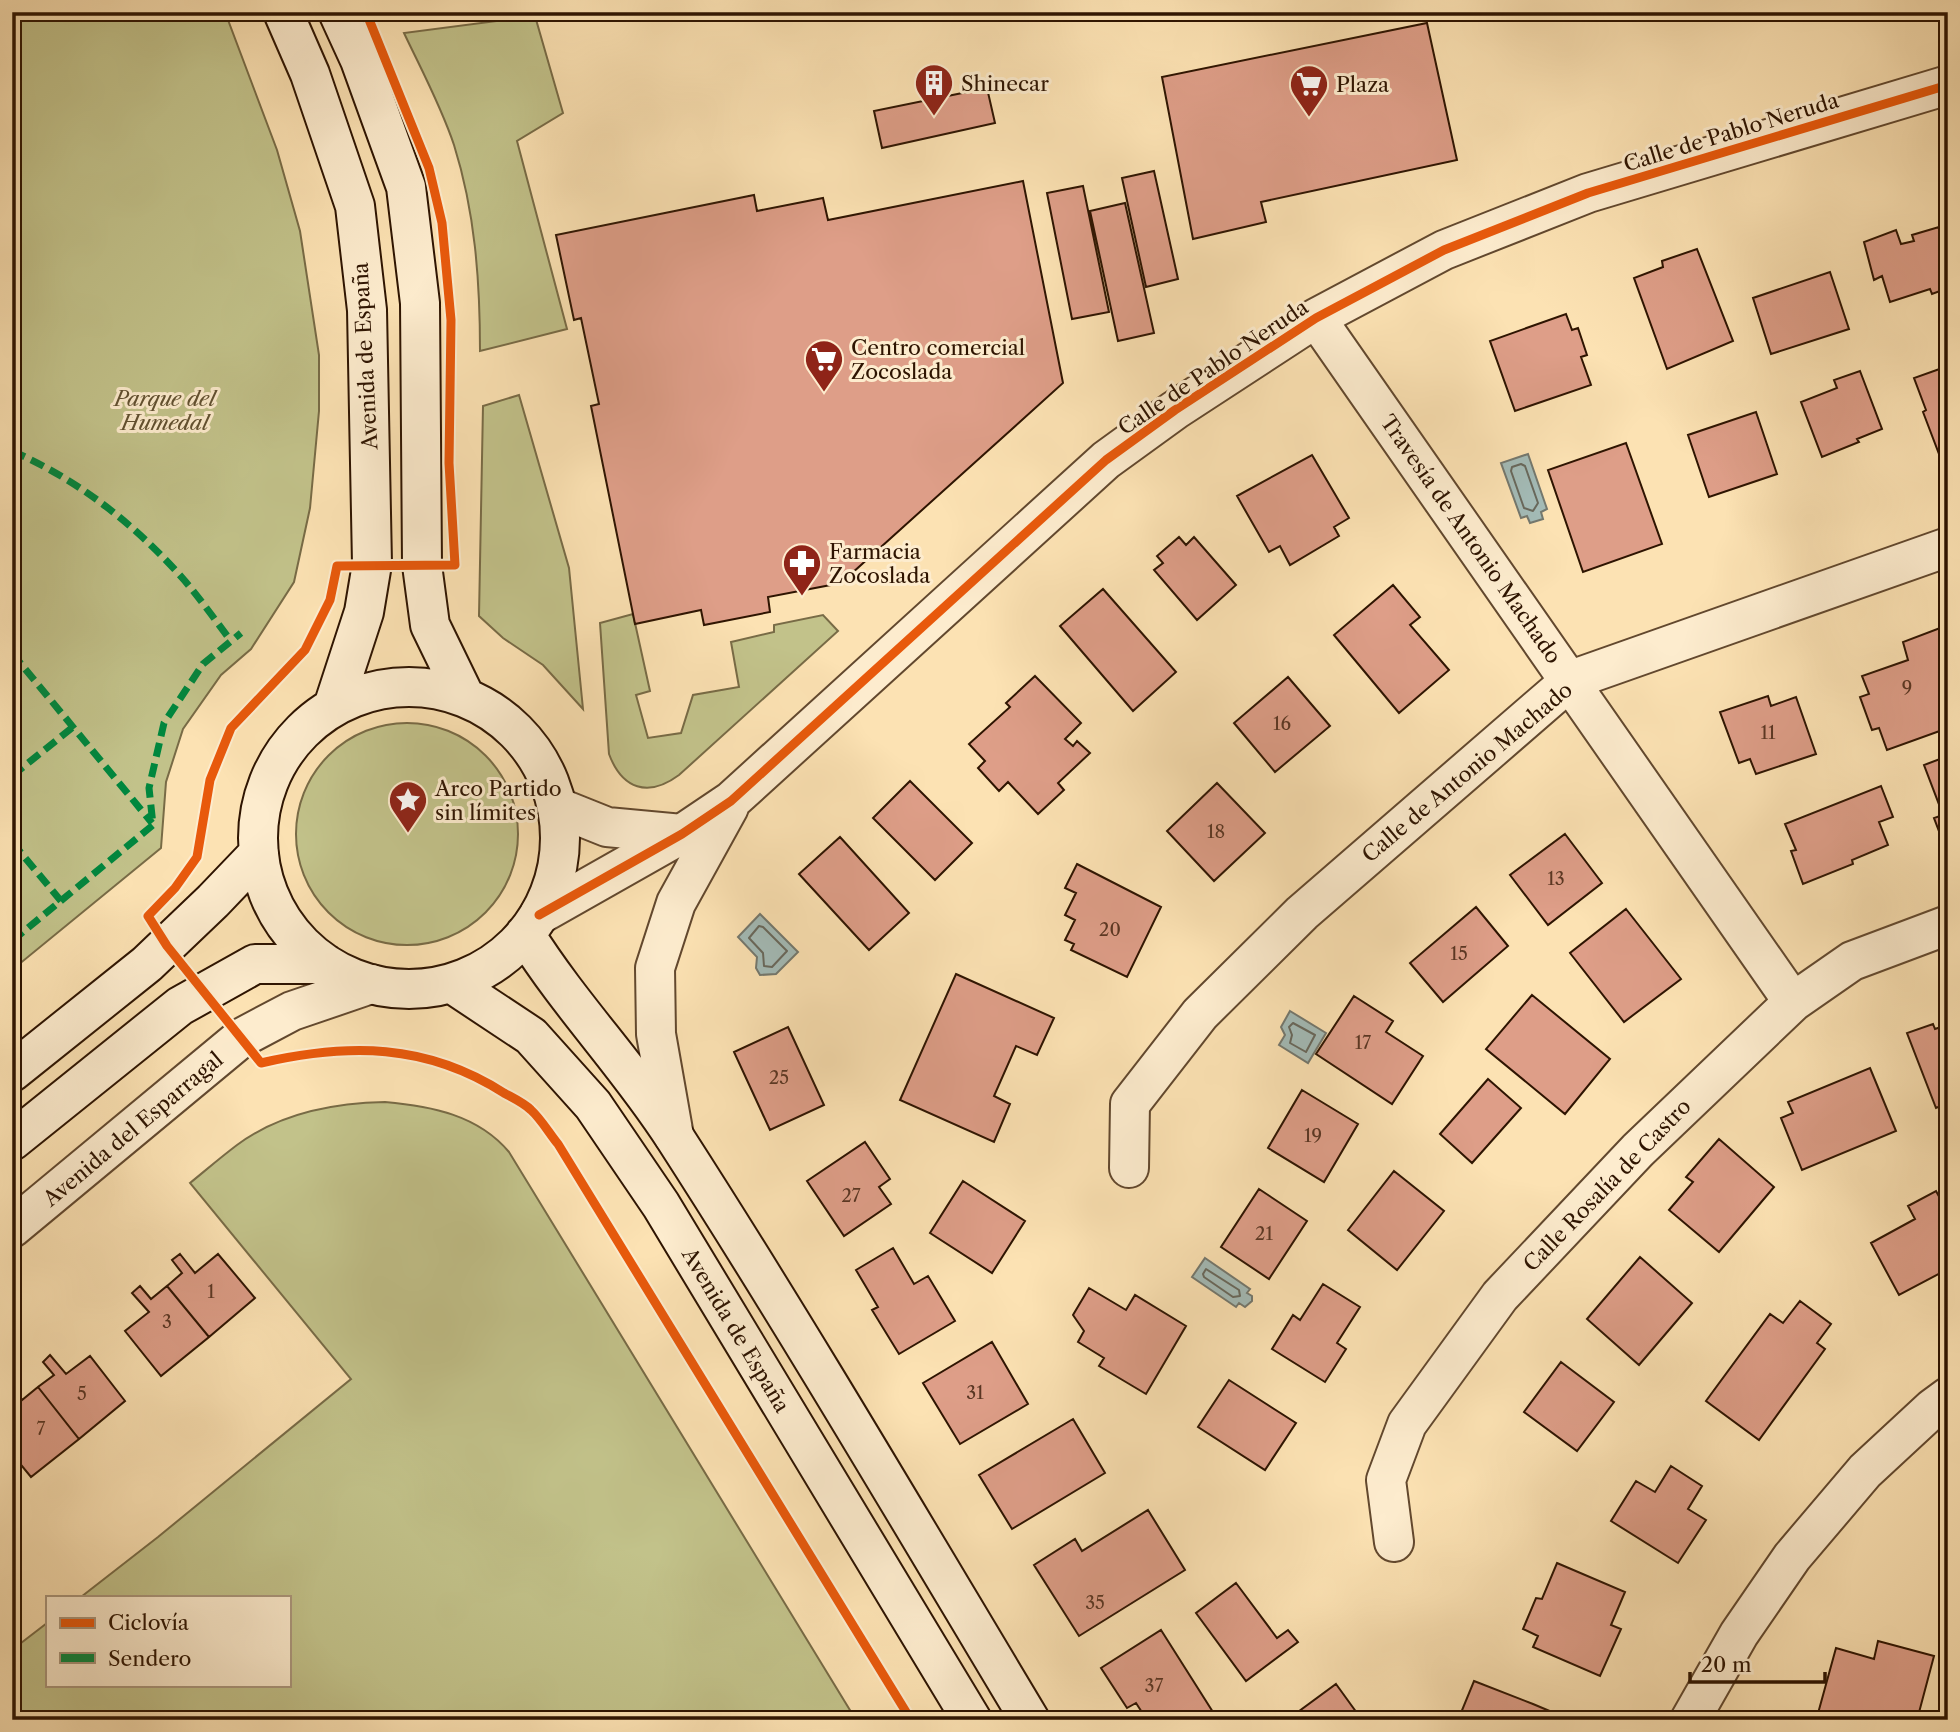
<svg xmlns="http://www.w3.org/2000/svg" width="1960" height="1732" font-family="'Libre Caslon Text',serif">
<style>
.green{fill:#c2c28a;stroke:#786b46;stroke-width:2}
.water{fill:#a3bbb7;stroke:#74786e;stroke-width:2}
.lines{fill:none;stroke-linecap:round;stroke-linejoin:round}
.shore{stroke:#68685c;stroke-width:2}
.building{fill:#de9e88;stroke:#2e1401;stroke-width:2}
.street-casing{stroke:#62482e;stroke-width:42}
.secondary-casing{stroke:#2e1401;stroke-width:42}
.street{stroke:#fdecce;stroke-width:38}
.secondary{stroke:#fdecce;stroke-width:38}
.quiet{stroke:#00873e;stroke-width:7;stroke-dasharray:14 7;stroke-linecap:butt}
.cycleway-casing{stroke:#fdecce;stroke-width:13}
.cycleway{stroke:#e8590c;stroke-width:9}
.labels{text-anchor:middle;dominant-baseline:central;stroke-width:6;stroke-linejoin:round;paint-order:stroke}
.number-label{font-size:18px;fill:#5a3623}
.poi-label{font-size:21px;fill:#2e1401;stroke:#fdecce;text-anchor:start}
.street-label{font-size:21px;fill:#2e1401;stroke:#fdecce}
.park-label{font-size:21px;font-style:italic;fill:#625131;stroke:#fdecce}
</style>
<rect width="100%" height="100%" fill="#fce2b3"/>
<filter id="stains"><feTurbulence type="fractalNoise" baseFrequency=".00286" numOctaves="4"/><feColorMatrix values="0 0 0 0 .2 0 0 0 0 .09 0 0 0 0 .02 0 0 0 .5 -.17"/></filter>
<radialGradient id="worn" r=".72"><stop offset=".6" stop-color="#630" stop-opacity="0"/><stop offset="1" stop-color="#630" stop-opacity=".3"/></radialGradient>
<path class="green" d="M 12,12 L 225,12 L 277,150 L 300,231 L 319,355 L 319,411 L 310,508 L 294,582 L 251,649 L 221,675 L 183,729 L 166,782 L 161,848 L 12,970 Z
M 535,16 L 563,113 L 517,141 L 567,329 L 480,351 C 480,280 475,212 454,145 C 441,106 421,69 404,33 Z
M 519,395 L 569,568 L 583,709 L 543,665 L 503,638 L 479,616 L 483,406 Z
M 633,614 L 650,691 L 636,695 L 648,738 L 681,733 L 693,695 L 739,687 L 731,642 L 774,632 L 774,625 L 823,615 L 838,631 L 679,775 C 648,798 622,789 609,754 L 600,623 Z
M296 834a111 111 0 1 1 222 0a111 111 0 1 1-222 0Z
M 385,1102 C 431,1106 478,1115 509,1152 L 856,1720 L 12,1720 L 12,1650 L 47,1623 L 47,1685 L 289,1685 L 289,1597 L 81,1597 L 158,1537 L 351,1379 L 190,1183 C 206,1170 221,1157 237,1145 C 280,1113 333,1103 385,1102 Z"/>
<path class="water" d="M 1528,454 L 1547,509 L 1541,512 L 1543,519 L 1530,523 L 1527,516 L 1521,518 L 1501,463 Z
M 760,914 L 798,952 L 776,974 L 760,975 L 756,968 L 757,957 L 738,937 Z
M 1290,1011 L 1326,1033 L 1308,1063 L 1279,1045 L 1285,1035 L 1281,1027 Z
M 1205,1258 L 1250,1289 L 1247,1293 L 1252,1296 L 1252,1301 L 1245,1307 L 1239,1303 L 1236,1307 L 1192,1277 Z"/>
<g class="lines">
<path class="shore" d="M 1521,464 L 1525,466 L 1538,503 L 1533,511 L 1524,508 L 1511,471 L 1512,467 Z
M 759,926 L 763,927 L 787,951 L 772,967 L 764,966 L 763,953 L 749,938 Z
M 1293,1023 L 1315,1035 L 1306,1052 L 1290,1043 L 1292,1035 L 1289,1027 Z
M 1206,1269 L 1239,1290 L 1240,1296 L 1233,1297 L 1204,1277 L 1203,1274 Z"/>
</g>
<path class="building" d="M 1427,23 L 1457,160 L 1261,202 L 1266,222 L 1193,239 L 1162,77 Z
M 987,88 L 995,123 L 882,148 L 874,111 Z
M 1154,171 L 1178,279 L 1146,287 L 1122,178 Z
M 1023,181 L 1063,383 L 841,583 L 768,597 L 770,612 L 704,625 L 701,610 L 635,624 L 591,406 L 599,404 L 581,318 L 574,320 L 556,235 L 754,195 L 757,211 L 823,198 L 828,220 Z
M 1083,186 L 1109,312 L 1072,319 L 1047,193 Z
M 1125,203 L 1154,333 L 1118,341 L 1090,211 Z
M 1939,227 L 1948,254 L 1948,288 L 1932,294 L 1930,289 L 1890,302 L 1882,276 L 1874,280 L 1864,242 L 1896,230 L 1901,244 L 1914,241 L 1912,235 Z
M 1697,249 L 1733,341 L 1667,369 L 1634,278 L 1663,267 L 1662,261 Z
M 1830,272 L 1849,329 L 1771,354 L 1753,298 Z
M 1566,314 L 1572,330 L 1578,328 L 1587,355 L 1581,357 L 1591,385 L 1515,411 L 1490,341 Z
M 1948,366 L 1948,451 L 1939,454 L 1923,412 L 1926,410 L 1914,378 Z
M 1860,371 L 1882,429 L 1857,439 L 1859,442 L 1822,457 L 1801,402 L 1837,388 L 1834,380 Z
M 1756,412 L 1777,474 L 1709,497 L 1688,435 Z
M 1626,443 L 1662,544 L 1583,572 L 1548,470 Z
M 1312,455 L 1349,518 L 1334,527 L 1339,536 L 1290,565 L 1280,546 L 1269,552 L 1237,496 Z
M 1179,537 L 1186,545 L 1194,537 L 1236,585 L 1197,620 L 1154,570 L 1163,563 L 1157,556 Z
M 1393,585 L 1420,617 L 1410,625 L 1449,670 L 1399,713 L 1334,635 Z
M 1103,589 L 1176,672 L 1133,711 L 1060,626 Z
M 1948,625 L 1948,676 L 1946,677 L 1948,728 L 1887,750 L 1879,728 L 1872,730 L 1860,697 L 1869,694 L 1862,676 L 1908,660 L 1903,642 Z
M 1035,676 L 1081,723 L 1065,739 L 1073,746 L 1077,741 L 1090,753 L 1058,783 L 1064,790 L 1038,814 L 1008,782 L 999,791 L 978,768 L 985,761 L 969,744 L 1010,707 L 1006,703 Z
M 1288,677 L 1330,726 L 1275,772 L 1234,723 Z
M 1768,696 L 1771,706 L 1796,697 L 1816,754 L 1756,774 L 1750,759 L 1739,763 L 1720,712 Z
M 1948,756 L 1948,855 L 1934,818 L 1943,815 L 1924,765 Z
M 910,781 L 972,843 L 935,880 L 873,818 Z
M 1217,783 L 1265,833 L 1214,881 L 1167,831 Z
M 1881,786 L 1893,817 L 1879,822 L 1888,845 L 1852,860 L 1853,864 L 1803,884 L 1791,851 L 1796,850 L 1785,824 Z
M 1565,834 L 1602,883 L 1548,925 L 1510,875 Z
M 840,837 L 909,913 L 869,950 L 799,874 Z
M 1077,864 L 1161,907 L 1127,977 L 1071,950 L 1074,944 L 1065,940 L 1075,920 L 1065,915 L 1076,893 L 1065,888 Z
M 1476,907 L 1508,946 L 1443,1002 L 1410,963 Z
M 1626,909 L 1681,979 L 1624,1022 L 1570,953 Z
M 956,974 L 1054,1018 L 1037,1055 L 1016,1046 L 994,1096 L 1010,1104 L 994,1142 L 900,1100 Z
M 1532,995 L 1610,1059 L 1565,1114 L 1486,1049 Z
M 1354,996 L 1393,1021 L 1386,1032 L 1423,1056 L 1392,1104 L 1316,1054 Z
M 1946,1020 L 1948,1020 L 1948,1103 L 1936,1108 L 1907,1033 L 1933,1024 L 1935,1029 L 1947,1025 Z
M 788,1027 L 824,1105 L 770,1130 L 734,1052 Z
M 1870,1068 L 1896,1131 L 1802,1170 L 1781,1118 L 1793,1113 L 1788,1102 Z
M 1488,1079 L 1521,1108 L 1472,1163 L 1440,1134 Z
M 1302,1090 L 1358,1124 L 1324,1182 L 1268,1148 Z
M 1719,1139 L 1774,1187 L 1719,1252 L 1669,1210 L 1693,1182 L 1686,1177 Z
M 865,1142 L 890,1179 L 879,1187 L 891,1204 L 844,1236 L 807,1181 Z
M 1394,1171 L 1444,1211 L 1397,1270 L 1348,1230 Z
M 963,1181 L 1025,1221 L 992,1273 L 930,1233 Z
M 1259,1189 L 1307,1221 L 1269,1279 L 1221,1247 Z
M 1936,1191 L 1948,1213 L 1948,1269 L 1899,1295 L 1871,1243 L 1915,1219 L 1908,1206 Z
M 893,1248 L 914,1284 L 928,1276 L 955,1321 L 899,1354 L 872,1310 L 878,1307 L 856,1270 Z
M 180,1254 L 195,1273 L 218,1254 L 255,1298 L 209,1337 L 167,1286 L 182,1273 L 172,1260 Z
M 1640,1257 L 1692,1303 L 1639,1365 L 1587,1319 Z
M 1323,1284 L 1360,1307 L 1337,1343 L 1346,1349 L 1325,1382 L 1272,1349 L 1293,1315 L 1300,1320 Z
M 140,1286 L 151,1299 L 167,1286 L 209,1337 L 161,1376 L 125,1331 L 149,1312 L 132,1293 Z
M 1089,1288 L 1126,1310 L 1135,1295 L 1186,1326 L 1146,1394 L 1099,1366 L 1104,1358 L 1078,1342 L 1084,1331 L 1073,1315 Z
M 1800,1301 L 1831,1324 L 1817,1343 L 1825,1349 L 1759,1440 L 1706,1401 L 1770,1314 L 1783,1323 Z
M 992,1342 L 1028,1404 L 960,1444 L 923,1383 Z
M 50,1355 L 66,1374 L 90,1356 L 125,1401 L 79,1439 L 38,1387 L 54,1375 L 43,1362 Z
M 1561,1362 L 1614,1402 L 1577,1451 L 1524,1412 Z
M 1229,1380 L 1296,1423 L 1265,1470 L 1198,1427 Z
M 38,1387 L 79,1439 L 31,1477 L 12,1454 L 12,1419 L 19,1414 L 12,1405 L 12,1388 L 22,1400 Z
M 1073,1419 L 1105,1473 L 1012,1529 L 979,1475 Z
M 1671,1466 L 1702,1486 L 1688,1509 L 1706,1520 L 1678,1563 L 1611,1521 L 1636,1481 L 1655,1492 Z
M 1148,1510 L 1185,1570 L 1079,1636 L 1034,1565 L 1075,1539 L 1082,1551 Z
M 1557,1563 L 1625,1592 L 1611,1625 L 1621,1629 L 1600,1676 L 1533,1647 L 1538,1636 L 1523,1629 L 1536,1598 L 1542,1599 Z
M 1236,1583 L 1277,1638 L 1288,1630 L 1298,1642 L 1246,1681 L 1196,1613 Z
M 1161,1630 L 1218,1720 L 1147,1720 L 1136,1703 L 1127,1708 L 1101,1668 Z
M 1878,1641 L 1934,1656 L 1917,1720 L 1879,1720 L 1852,1712 L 1850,1720 L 1829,1720 L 1817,1717 L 1836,1648 L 1874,1659 Z
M 1474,1681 L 1533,1704 L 1571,1720 L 1458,1720 Z
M 1336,1684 L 1362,1720 L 1287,1720 Z"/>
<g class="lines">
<g class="street-casing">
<path id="street" d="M 1316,318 L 1793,1002
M 557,807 L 607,827 L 682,834
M 539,915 L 682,834 L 731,801 L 1106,460 L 1175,410 L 1316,318 L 1444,250 L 1588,193 L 1948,85
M 674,1136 L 656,1034 L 655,968 L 676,903 L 729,807
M 1129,1168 L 1130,1104 L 1200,1014 L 1302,913 L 1571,680 L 1948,547
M 12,1228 L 241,1038 L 292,1011 L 371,984
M 1394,1542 L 1386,1480 L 1407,1424 L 1500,1296 L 1638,1150 L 1793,1002 L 1852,961 L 1948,925
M 1690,1720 L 1739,1634 L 1792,1557 L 1865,1471 L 1933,1408 L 1948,1397"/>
</g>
<g class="secondary-casing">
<path id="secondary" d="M 283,12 L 310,74 L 355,206 L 367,310 L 372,564 L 364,612 L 333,707
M 338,12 L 360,60 L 406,187 L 420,303 L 422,565 L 430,625 L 465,697
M258 838a151 151 0 1 1 302 0a151 151 0 1 1-302 0Z
M 525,934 C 570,1006 629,1066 675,1138 C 798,1329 913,1525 1030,1720
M 451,983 L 531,1036 L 593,1105 L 661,1205 L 972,1720
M 12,1072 L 147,964 L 213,901 L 259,853
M 12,1141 L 180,1006 L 255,964 L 326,964"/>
</g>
<use href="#street" class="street"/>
<use href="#secondary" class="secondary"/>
<path class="quiet" d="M 12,451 C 79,480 137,526 185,581 C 201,600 216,621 231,641
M 12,653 L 152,823
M 12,776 L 73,727
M 12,842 L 61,901
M 12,941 L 153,825 L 149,788 L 164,723 L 203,664 L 241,633"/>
<g class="cycleway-casing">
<path id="cycleway" d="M 366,12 L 429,168 L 442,223 L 451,320 L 449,463 L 455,565 L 337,566 L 330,600 L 305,650 L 231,728 L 210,780 L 197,857 L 175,888 L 148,916 L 167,946 L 261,1063 C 348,1043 426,1043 504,1093 C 513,1098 524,1103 531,1110 C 541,1119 549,1133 558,1144 L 911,1720
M 539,915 L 682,834 L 731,801 L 1106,460 L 1175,410 L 1316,318 L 1444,250 L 1588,193 L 1948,85"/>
</g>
<use href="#cycleway" class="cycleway"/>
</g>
<defs>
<g id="building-pin" transform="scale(2.0125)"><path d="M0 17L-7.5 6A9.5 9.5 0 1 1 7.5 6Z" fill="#8f2418" stroke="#fdecce"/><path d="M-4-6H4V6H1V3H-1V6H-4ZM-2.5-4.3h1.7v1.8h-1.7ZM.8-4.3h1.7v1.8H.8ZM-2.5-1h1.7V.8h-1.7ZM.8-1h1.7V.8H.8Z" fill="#fff"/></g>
<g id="supermarket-pin" transform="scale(2.0125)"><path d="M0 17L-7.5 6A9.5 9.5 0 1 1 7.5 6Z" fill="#8f2418" stroke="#fdecce"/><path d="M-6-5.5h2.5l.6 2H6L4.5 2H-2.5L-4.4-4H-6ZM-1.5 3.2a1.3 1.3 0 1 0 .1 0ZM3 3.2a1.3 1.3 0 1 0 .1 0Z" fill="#fff"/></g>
<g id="pharmacy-pin" transform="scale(2.0125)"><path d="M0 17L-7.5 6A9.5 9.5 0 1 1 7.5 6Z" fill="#8f2418" stroke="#fdecce"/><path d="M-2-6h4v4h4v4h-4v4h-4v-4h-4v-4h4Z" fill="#fff"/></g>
<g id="sight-pin" transform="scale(2.0125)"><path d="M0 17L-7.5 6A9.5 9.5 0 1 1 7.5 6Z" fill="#8f2418" stroke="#fdecce"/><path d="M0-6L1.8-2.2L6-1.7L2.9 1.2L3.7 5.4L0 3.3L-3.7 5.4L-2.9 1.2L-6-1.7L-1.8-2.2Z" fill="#fff"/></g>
</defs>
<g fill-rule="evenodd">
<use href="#building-pin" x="934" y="83"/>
<use href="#supermarket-pin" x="1309" y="84"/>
<use href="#supermarket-pin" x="824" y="359"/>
<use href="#pharmacy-pin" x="802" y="563"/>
<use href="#sight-pin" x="408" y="800"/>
</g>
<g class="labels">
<g class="number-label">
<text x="1907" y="688">9</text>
<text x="1282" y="724">16</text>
<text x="1768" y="733">11</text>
<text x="1216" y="832">18</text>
<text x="1556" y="879">13</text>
<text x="1110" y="930">20</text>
<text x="1459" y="954">15</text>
<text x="1363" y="1043">17</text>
<text x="779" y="1078">25</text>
<text x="1313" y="1136">19</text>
<text x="851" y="1196">27</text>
<text x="1264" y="1234">21</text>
<text x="211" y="1292">1</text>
<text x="167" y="1322">3</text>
<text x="975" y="1393">31</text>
<text x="82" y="1394">5</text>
<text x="41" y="1429">7</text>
<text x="1095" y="1603">35</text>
<text x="1154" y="1686">37</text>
</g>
<g class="poi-label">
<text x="961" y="83">Shinecar</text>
<text x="1336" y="84">Plaza</text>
<text x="851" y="347">Centro comercial<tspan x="851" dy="24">Zocoslada</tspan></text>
<text x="829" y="551">Farmacia<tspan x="829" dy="24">Zocoslada</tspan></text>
<text x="435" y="788">Arco Partido<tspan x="435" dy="24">sin límites</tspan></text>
</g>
<g class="street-label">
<text transform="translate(1731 132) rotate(-17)">Calle de Pablo Neruda</text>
<text transform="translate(365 356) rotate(-93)">Avenida de España</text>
<text transform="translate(1213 367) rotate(-34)">Calle de Pablo Neruda</text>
<text transform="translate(1471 539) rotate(55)">Travesía de Antonio Machado</text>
<text transform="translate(1467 772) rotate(-40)">Calle de Antonio Machado</text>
<text transform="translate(133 1129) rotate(-40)">Avenida del Esparragal</text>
<text transform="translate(1607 1185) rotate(-46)">Calle Rosalía de Castro</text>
<text transform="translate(736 1330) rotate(59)">Avenida de España</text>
</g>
<g class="park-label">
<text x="165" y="398">Parque del<tspan x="165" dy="24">Humedal</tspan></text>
</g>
</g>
<rect width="1960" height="1732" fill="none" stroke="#fce2b3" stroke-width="42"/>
<rect x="14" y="14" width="1932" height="1704" fill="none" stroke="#2e1401" stroke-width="3.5"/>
<rect x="21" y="21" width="1918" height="1690" fill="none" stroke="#2e1401" stroke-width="2"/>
<rect x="46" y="1596" width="245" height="91" fill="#fdecce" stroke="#aa967c" stroke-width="2"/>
<rect x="60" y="1618" width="35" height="10" fill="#e8590c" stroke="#aa967c" stroke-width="2"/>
<text x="108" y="1630" font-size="21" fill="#2e1401">Ciclovía</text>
<rect x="60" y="1653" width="35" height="10" fill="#00873e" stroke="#aa967c" stroke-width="2"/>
<text x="108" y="1666" font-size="21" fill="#2e1401">Sendero</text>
<path d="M1690 1672v10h135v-10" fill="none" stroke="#2e1401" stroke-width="3.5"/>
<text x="1701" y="1672" font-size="21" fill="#2e1401" stroke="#fdecce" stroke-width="5" paint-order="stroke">20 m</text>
<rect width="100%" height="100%" filter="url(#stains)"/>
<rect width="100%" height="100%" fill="url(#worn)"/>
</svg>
